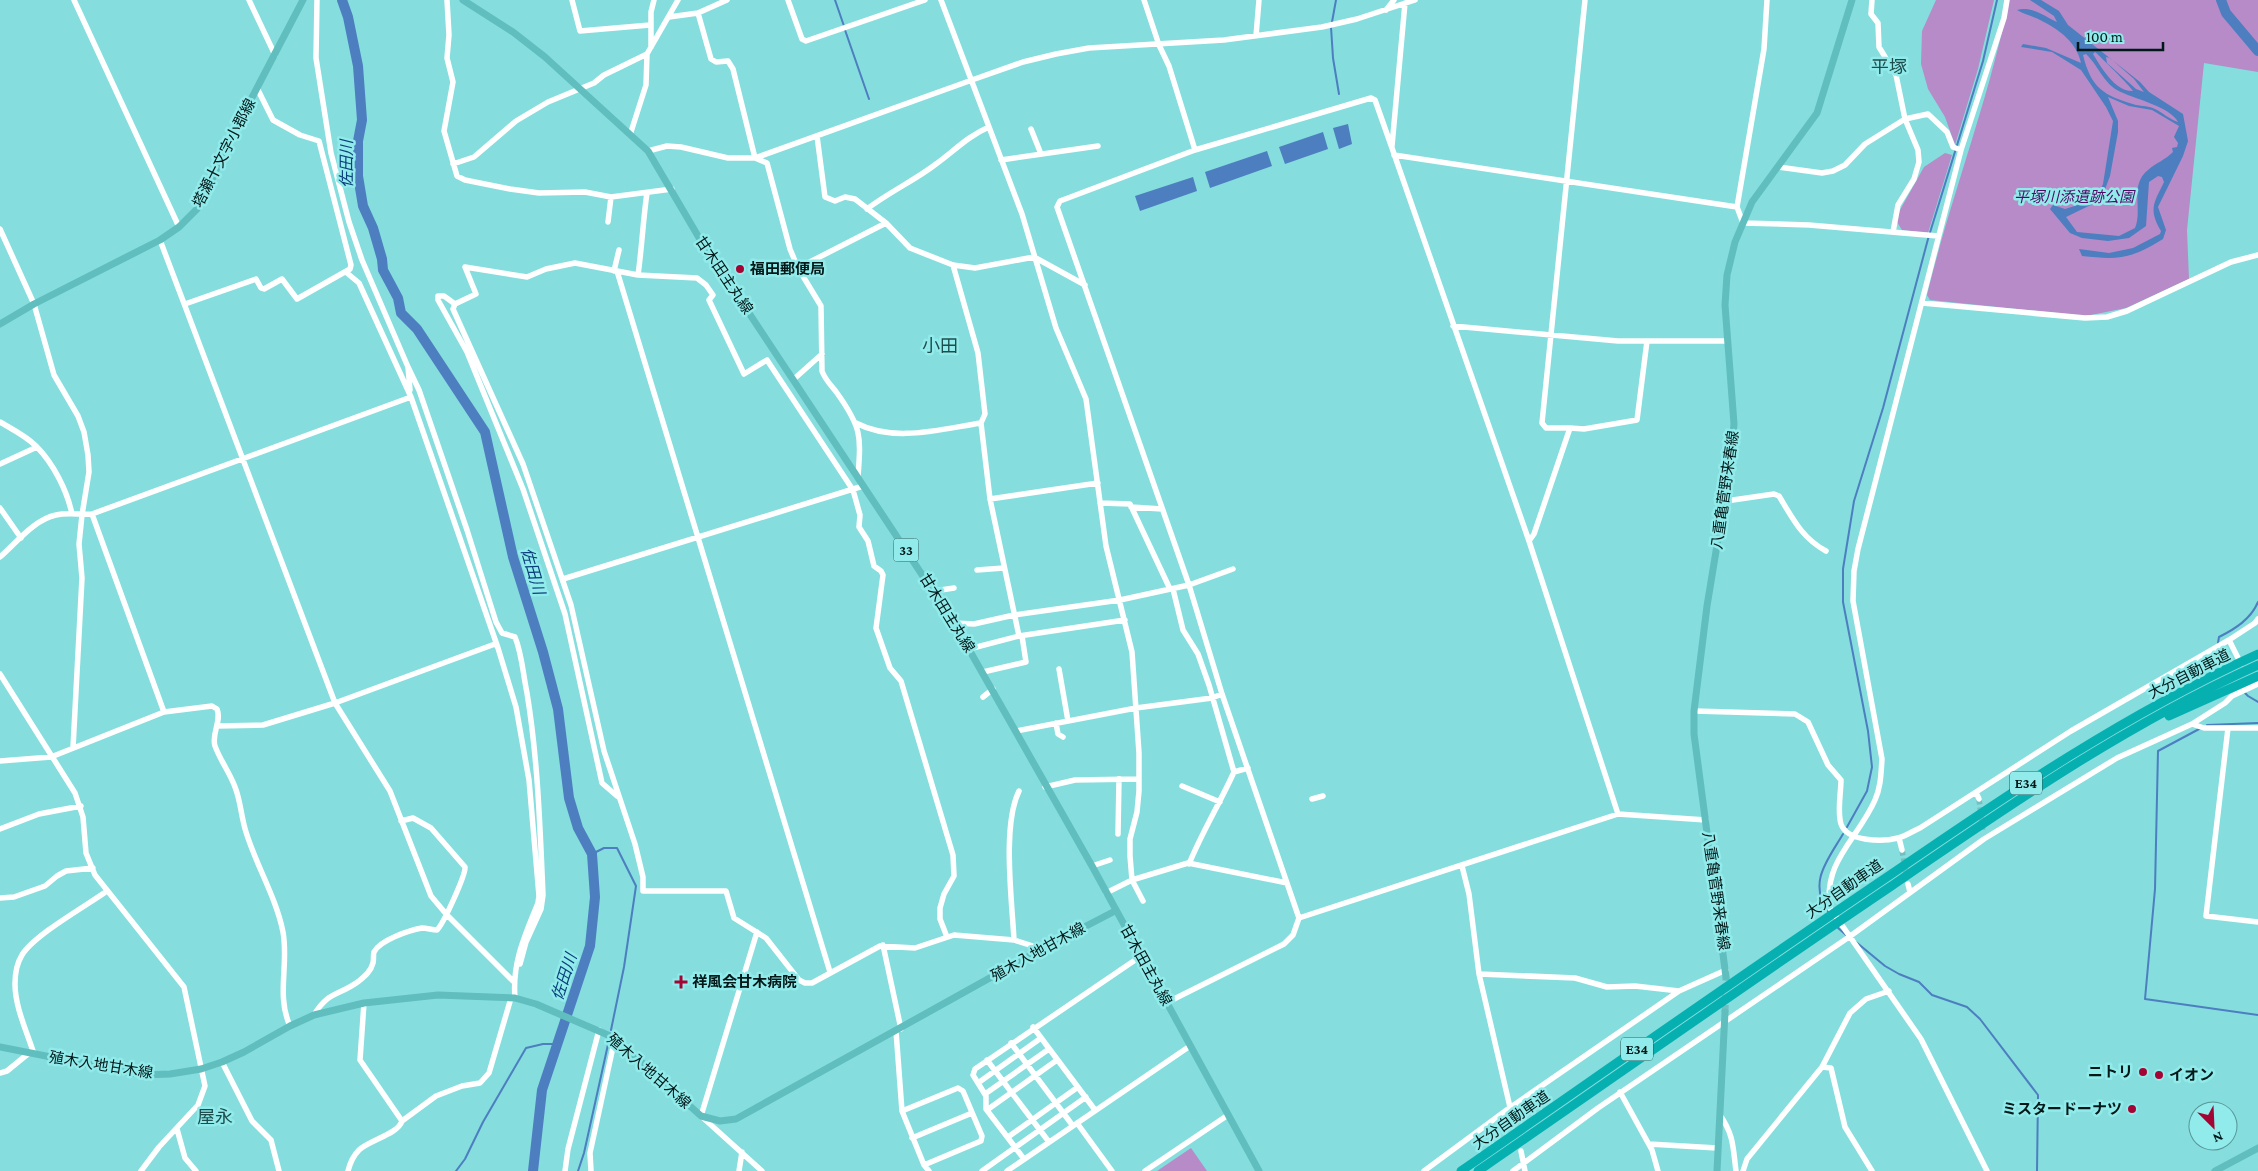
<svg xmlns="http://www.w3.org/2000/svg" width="2258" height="1171" font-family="'Crimson Pro','Noto Sans JP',serif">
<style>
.green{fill:#b68bc7}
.water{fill:#4c7ec0;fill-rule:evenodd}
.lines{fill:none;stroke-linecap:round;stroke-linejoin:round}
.stream{stroke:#4c7ec0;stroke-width:2}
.river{stroke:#4c7ec0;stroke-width:10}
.minor-tunnel{stroke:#71bfc0;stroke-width:5.5;stroke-dasharray:5.5 3;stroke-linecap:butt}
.major-tunnel{stroke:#71bfc0;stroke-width:7;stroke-dasharray:7 3.5;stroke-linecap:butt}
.minor{stroke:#fff;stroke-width:5.5}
.major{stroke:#60bebe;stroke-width:7}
.highway{stroke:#06b0b1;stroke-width:9}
.poi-dot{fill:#a30433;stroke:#92ebeb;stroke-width:2}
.labels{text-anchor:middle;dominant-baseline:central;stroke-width:5;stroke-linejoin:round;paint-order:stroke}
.shield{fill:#92ebeb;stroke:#2c5757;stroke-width:1}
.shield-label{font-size:14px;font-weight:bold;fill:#001818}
.street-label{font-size:15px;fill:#001818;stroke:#92ebeb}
.park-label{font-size:15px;font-style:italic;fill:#4f0b64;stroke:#92ebeb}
.poi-label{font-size:15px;font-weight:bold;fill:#001818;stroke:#92ebeb;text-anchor:start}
.water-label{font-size:16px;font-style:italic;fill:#0c407d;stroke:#92ebeb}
.quarter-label{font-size:18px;fill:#1e4d4d;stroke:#92ebeb}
</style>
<rect width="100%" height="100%" fill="#85ddde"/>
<path class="green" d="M 1936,0 L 1994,0 L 1978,69 L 1955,145 L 1945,117 L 1928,89 L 1921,64 L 1922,31 Z
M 2009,0 L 2258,0 L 2258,72 L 2204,63 L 2187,230 L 2189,279 L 2126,308 L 2086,316 L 1930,300 L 1927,295 C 1951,196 1989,100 2009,0 Z
M 1945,153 L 1952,155 L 1928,233 L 1902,230 L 1897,222 L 1900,210 L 1924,167 Z
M 1191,1148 L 1207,1171 L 1157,1171 Z"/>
<path class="water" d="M 2030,0 L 2041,0 L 2059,11 L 2068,25 L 2140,82 L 2149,92 L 2183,114 L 2188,141 L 2183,156 L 2158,207 L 2166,230 L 2163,239 C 2131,259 2119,260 2082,256 L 2079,249 L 2109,253 L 2133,248 L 2160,234 L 2161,231 C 2148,209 2154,203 2164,182 L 2162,177 L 2158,176 L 2149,182 L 2146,226 L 2129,238 L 2108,241 L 2082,238 L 2070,233 L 2050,209 L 2053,205 L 2065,209 L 2088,202 L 2097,197 L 2103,184 L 2113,121 L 2106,107 L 2081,70 L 2052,52 L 2021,47 L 2023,44 L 2046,48 L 2081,63 C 2077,43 2060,30 2042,21 C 2034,16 2025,15 2017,10 C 2032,6 2044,16 2057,22 L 2054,16 ZM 2095,52 C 2098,54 2131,87 2133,91 C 2115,92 2101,67 2093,54 ZM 2086,54 C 2097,64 2104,83 2117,90 C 2133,99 2170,106 2178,122 C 2169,119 2163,113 2155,109 C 2149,106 2142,106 2136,105 C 2104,96 2091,88 2083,55 ZM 2106,57 L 2110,58 L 2134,79 L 2144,92 L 2136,89 L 2107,63 ZM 2108,97 L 2129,106 L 2152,110 L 2179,126 L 2174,137 L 2178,143 L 2177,147 L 2172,148 L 2173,152 C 2165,160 2156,163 2148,170 C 2129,185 2143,209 2135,228 L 2119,236 L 2077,232 L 2066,217 L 2101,200 L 2110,176 L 2118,132 L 2118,121 Z
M 1348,124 L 1352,144 L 1339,149 L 1333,128 Z
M 1323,132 L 1328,149 L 1285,164 L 1279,147 Z
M 1267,151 L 1272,166 L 1210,188 L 1205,172 Z
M 1193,177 L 1197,191 L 1140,211 L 1135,196 Z"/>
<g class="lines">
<path class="stream" d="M 835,0 L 844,26
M 1332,22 L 1336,0
M 1331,27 L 1333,58 L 1339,94
M 845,30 L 869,99
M 2218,643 L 2219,637 C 2235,629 2251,619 2258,602
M 2217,648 L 2217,651 L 2225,666
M 2244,692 L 2248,696 L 2258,702
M 2207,725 L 2258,723
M 2201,728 L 2158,751 L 2155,889 L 2145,999 L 2258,1015
M 1847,827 L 1867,791 L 1872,767 L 1868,731 L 1843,602 L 1843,569 L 1854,501 L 1883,408 L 1928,239 L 1983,61 L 1997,0
M 592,854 L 604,848 L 617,848 L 636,886 L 624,967 L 611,1030
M 1828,912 C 1808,882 1827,861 1843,834
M 1837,927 L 1846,935
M 1856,942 L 1885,966 L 1899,974 L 1919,982 L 1932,995 L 1967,1007 L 1980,1019 L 2038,1095 L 2037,1171
M 456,1171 L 465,1159 L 483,1122 L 526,1048 L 543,1044 L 557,1044
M 578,1171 L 584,1153 L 609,1040"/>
<path class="river" d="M 342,0 L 348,17 L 358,66 L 362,120 L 358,141 L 358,176 L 363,206 L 373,228 L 382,259 L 383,270 L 398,298 L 401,313 L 417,329 L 485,432 L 513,557 L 543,652 L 558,709 L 569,798 L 578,828 L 592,854 L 595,897 L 590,946 L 542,1090 L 533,1171
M 2221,0 L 2226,13 L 2258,51"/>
<path class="minor-tunnel" d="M 1979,799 L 1983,831
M 1902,850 L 1907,878"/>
<path class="major-tunnel" d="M 1725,1012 L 1726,977"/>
<path class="minor" d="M 74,0 L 179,227
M 249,0 L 275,55
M 317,0 L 316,58 L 331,153 L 349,222 L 362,260 L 408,367 L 410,390
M 447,0 L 449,35 L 447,58 L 453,82 L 444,131 L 457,176 L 465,180 L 510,189 L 539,193 L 585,192 L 611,197 L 672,189
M 572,0 L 580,31 L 650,25
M 788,0 L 802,39 L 806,41 L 925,0
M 941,0 L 1022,214 L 1056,328 L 1086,399 L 1106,546 L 1132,652 L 1139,753 L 1139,791 L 1137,812 L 1130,839 L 1130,856 L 1132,880 L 1143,901
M 1144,0 L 1159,45 L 1169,66 L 1195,150
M 1767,0 L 1764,49 L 1737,207 L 1743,223 L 1809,225 L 1938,236
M 1386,10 L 1394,0
M 698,13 L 711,59 L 716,62 L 728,61 L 733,69 L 755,158 L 767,163 L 790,249 L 798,268 L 821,306 L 822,371 C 825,380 832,386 837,393 C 862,428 861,436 858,477
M 669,17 L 698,13 L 727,0
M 1256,36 L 1259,0
M 651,47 L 651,12 L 654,0
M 1031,129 L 1041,154
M 630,135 L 646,85 L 647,54 L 678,0
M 817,136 L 825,197 L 835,201 L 845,197 L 855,199 L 886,223 L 910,248 L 953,265 L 975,268 L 1034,257 L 1085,285
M 1392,146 L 1405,3
M 648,151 L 667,146 L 681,147 L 728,158 L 755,158 L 972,80 L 1023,62 L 1056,54 L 1089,48 L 1224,40 L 1322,27 L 1357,19 L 1415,0
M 1394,155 L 1737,207
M 1001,160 L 1098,146
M 453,164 L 474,157 L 516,121 L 548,102 L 594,83 L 604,75 L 647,54
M 1778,167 L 1822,173 L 1833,171 L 1845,165 L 1865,144 L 1905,119 L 1896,75 L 1879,47 L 1878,23 L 1871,14 L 1872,0
M 867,209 C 889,192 914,181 936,164 C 954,151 968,136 989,127
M 608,222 L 611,197
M 0,229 L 34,304 L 54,375 L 78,416 L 84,432 L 88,455 L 89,472 L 82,515 L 79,544 L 82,578 L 73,748
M 1893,232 L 1898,205 L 1914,179 L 1919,162 L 1918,150 L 1905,119 L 1928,114 L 1947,132 L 1953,147 L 1961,150
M 160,240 L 335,703 L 390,791 L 431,896 L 447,915 L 513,981
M 953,265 L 978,353 L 985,414 L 981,423 L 990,499 L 1019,636 L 969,649
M 798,268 L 886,223
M 614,271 L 619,250
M 617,271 L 830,972
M 347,273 L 359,283 L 411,397 L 498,648 L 516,707 L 529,780 L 539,896 L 538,903 C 525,935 512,962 515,998
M 638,275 C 642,247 643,220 647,193
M 1922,303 L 2085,318 L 2107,317 L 2127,311 L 2231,262 L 2258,255
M 185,304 L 256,279 L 261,288 L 264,289 L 282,279 L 297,299 L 350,269 L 351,265 L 319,141 L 300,135 L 273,120 L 257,88
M 455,304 L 444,296 L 438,296 L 438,300 L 467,352 L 523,489 L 565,614 L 602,783 L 617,796
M 1453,326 L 1618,341 L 1727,341
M 408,367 L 419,390 L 467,530 L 496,622 L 502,633 L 515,637 C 522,654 523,674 527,693 C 538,760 540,827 543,895 L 541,909 L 526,942 L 520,964
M 794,379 L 822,354
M 0,422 C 12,429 26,436 36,446 C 53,463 67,490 72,514
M 856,423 C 894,443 941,429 981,423
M 1570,428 L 1584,429 L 1637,420 L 1647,341
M 0,464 L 37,447
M 990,499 L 1098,483
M 1726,501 L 1774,494 L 1779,496 C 1793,519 1802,538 1826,551
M 1100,503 L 1130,504 L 1170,589
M 1131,507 L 1162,509
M 0,508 L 21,538
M 92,514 L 164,712
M 1529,541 L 1534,534 L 1570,428 L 1546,428 L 1542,423 L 1585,0
M 0,557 C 16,543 35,519 56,515 C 68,512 80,515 92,514 L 411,397
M 977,570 L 1004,568
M 563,579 L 863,486
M 1173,589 L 1183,630 L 1198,654 L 1209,685 L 1234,772
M 934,591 L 954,588
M 954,623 L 974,624 L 1014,615 L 1120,600 L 1189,585 L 1233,569
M 1019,636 L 1125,620
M 2229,640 L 2241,664
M 1059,669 L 1068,721
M 983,672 L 1026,662 L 1022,636
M 0,674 L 75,793 L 83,817 L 86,853 L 95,875 L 184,987 L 205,1086 L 198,1105 L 159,1147 L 141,1171
M 983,697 L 993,689
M 1694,711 L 1795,714 L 1808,722 L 1828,765 L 1841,780 C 1841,793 1837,811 1841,824 C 1847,842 1883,842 1898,838 C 1906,836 1913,831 1920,828 L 2071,731 L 2229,640 L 2255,623 L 2258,619
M 1056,723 L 1058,734 L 1063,737
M 2192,724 L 2204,728 L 2258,728
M 217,726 L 263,725 L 335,703 L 495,644 L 497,646
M 2228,728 L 2206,916 L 2258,922
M 1016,731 L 1136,708 L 1212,698 L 1222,694
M 0,761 L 51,757 L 164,712 L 212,706 L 217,709 C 222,721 211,734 215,746 C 220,760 230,773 235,787 C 241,802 241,817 246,832 C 256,865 276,897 283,932 C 289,965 276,995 290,1026
M 1182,786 L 1220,802
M 1045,787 L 1075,780 L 1139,779
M 1976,792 L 1979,799
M 1312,799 L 1323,796
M 1618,814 L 1706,820
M 0,829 L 39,814 L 81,806
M 1118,834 L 1119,779
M 1899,838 L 1902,850
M 1189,864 C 1202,832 1220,803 1234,772 L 1248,768
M 1092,866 L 1110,860
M 1462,866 L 1469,894 L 1479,974 L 1513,1120
M 1908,884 L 1910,892
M 1106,893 L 1132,880 L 1188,863 L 1287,883
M 0,898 L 14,897 L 45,886 L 57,876 L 66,871 L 93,868
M 757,932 L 701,1116 L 762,1171
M 947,937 L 940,919 L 940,908 L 944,894 L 954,876 L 953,855 L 901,681 L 890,668 L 876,628 L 883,575 L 881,571 L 874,566 L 868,541 L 859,527 L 860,515 L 853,490 L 767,360 L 744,374 L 709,300 L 713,295 L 706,285 L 697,278 L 638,275 L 575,263 L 546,269 L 527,277 L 465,267 L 476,294 L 455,304 L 453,309 L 523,464 L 571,605 L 604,751 L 635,844 L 643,877 L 643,891 L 726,891 L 734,918 L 766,938 L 799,980 L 805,983 L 812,983 L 880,946 L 915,948 L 954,935 L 1014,940 L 1042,949
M 1014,940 C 1012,900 1002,826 1019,791
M 883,945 L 901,1029
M 1479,974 L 1575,978 L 1607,987 L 1635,986 L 1679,991
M 1166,1003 L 1284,944 L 1293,935 L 1299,918 L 1222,694 L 1189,585 L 1057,207 L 1060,201 L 1195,150 L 1371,98 L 1375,100 L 1392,148 L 1529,541 L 1618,814 L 1299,918
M 314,1015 C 328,991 339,996 359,981 C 365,976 371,971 373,963 C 374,959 373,955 374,952 C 380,940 410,930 422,928 C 427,928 432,930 437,930 C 444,923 466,874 465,867 L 431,828 L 413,818 L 401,821
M 1033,1027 L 1095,1110
M 896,1031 L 902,1111 L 924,1165 L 929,1171
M 1011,1043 L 1073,1126
M 34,1054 C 27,1032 15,1007 15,984 C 15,974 17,963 22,955 C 34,935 86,906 107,891
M 987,1060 L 1049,1142
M 222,1062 L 252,1121 L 271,1140 L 279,1171
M 1822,1067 L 1831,1068 L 1845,1127 L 1872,1171
M 0,1073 L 7,1071 L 29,1053
M 978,1083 L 1041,1038
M 1620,1092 L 1652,1150 L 1658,1171
M 985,1094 L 1049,1049
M 987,1110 L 1057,1060
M 902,1111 L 958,1088 L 963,1091 L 982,1136 L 981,1141 L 924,1165
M 1720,1115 C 1734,1135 1733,1148 1736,1171
M 402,1121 L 436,1096 L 462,1086 L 480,1083 L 489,1073 L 511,998
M 1077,1123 L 1112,1171
M 177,1129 L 185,1158 L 196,1171
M 1008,1137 L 1078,1087
M 912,1138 L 972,1113
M 1649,1144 L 1717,1148
M 1521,1151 L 1525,1171
M 1024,1159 L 986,1109 L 986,1096 L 973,1075 L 975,1069 L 1141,956
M 348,1171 C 350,1163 353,1156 359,1150 C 370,1140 398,1134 402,1121 L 360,1060 L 364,1003
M 565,1171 L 568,1149 L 599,1030
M 591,1171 L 590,1153 L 615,1038
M 739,1171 L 742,1152
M 982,1171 L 1086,1097
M 1007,1171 L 1190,1046
M 1145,1171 L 1228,1115
M 1424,1171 L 1508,1109 L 1679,991 L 1726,970
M 1513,1171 L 1598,1108 L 1849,937 L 1984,839 L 2117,758 L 2192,724 L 2225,703 L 2232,696 L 2258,684
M 1743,1171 L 1747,1159 L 1822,1067 L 1850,1013 L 1866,999 L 1889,991
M 1987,1171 L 1921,1039 L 1830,908 C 1823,861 1858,839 1875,800 C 1881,787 1881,773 1882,759 L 1853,601 L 1854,571 L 1858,549 L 1961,150 L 2004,18 L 2007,0"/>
<path class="major" d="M 463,0 L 513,32 L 545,57 L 648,151 L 698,236 L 954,623 L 1092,866 L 1259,1171
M 0,324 L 34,304 L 160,240 L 179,227 L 197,209 L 207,191 L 225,149 L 303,0
M 1726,977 L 1694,734 L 1694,711 L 1707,606 L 1731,460 L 1734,424 L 1725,305 L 1727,275 L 1735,242 L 1752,202 L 1817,113 L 1852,0
M 0,1047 L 142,1075 L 170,1074 L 201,1069 L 222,1062 L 244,1052 L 290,1026 L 314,1015 L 364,1003 L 438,995 L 515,998 L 536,1004 L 615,1038 L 701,1116 L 720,1121 L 736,1119 L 1042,949 L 1115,911
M 1717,1171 L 1725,1012
M 2215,1171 L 2258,1148"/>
<path class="highway" d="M 2169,716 L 2258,676
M 1461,1171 C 1604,1072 1746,972 1890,875 C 2008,794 2127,713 2258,654
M 1478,1171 C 1616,1076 1752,980 1890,887 C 2008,806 2127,724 2258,665"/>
</g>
<g class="poi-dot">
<circle cx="740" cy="269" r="5"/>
<path d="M678.5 974.5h5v5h5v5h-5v5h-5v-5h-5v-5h5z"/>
<circle cx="2143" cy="1072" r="5"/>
<circle cx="2159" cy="1075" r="5"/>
<circle cx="2132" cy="1109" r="5"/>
</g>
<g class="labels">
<g class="shield">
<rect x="893.5" y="538.5" width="25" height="23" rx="4"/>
<rect x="2010" y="771.5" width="32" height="23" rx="4"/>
<rect x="1621" y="1037.5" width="32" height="23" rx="4"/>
</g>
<g class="shield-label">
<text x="906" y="550">33</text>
<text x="2026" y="783">E34</text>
<text x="1637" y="1049">E34</text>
</g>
<g class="street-label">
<text transform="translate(224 153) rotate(-63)">塔瀬十文字小郡線</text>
<text transform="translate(724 275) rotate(56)">甘木田主丸線</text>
<text transform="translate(1725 490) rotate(-82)">八重亀菅野来春線</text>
<text transform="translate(947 613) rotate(58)">甘木田主丸線</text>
<text transform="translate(2189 674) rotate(-27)">大分自動車道</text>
<text transform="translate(1844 889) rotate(-35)">大分自動車道</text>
<text transform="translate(1716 891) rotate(82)">八重亀菅野来春線</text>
<text transform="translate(1038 952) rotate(-29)">殖木入地甘木線</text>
<text transform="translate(1146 965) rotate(61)">甘木田主丸線</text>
<text transform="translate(101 1065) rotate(9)">殖木入地甘木線</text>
<text transform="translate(649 1071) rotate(41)">殖木入地甘木線</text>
<text transform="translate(1511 1120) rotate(-35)">大分自動車道</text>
</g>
<g class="park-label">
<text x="2074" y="197">平塚川添遺跡公園</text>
</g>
<g class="poi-label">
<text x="750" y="269">福田郵便局</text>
<text x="692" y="982">祥風会甘木病院</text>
<text x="2133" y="1072" text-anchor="end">ニトリ</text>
<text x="2169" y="1075">イオン</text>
<text x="2122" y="1109" text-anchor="end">ミスタードーナツ</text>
</g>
<g class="water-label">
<text transform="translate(346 164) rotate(-90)">佐田川</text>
<text transform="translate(533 571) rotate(74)">佐田川</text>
<text transform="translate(564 977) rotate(-72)">佐田川</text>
</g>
<g class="quarter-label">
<text x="1889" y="67">平塚</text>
<text x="940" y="346">小田</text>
<text x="215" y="1117">屋永</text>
</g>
</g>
<g transform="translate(2213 1126) rotate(156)"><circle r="24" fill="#92ebeb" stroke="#589797"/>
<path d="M0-4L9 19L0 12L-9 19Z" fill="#a30433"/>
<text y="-8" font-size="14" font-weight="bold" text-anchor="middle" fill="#001818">N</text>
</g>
<path d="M2078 42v8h85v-8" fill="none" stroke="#001818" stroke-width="2.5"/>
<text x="2086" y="42" font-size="15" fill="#001818" stroke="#92ebeb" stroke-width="4" paint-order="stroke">100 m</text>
</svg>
